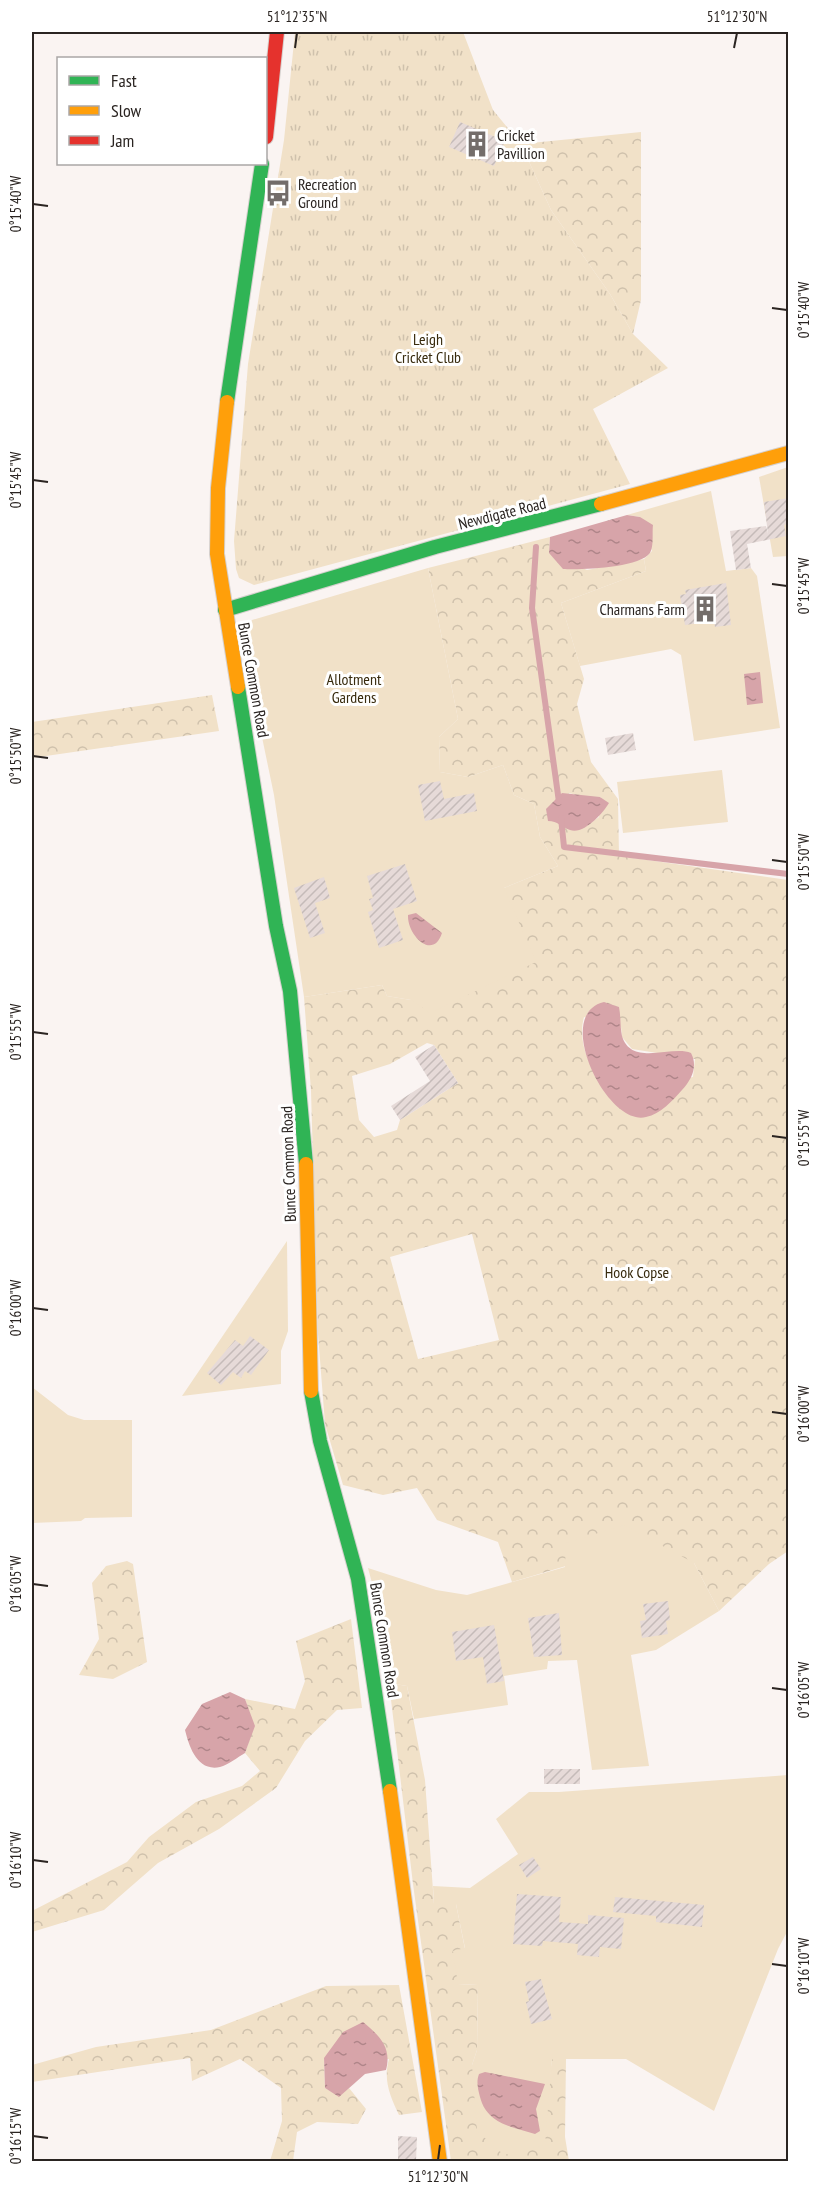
<svg xmlns="http://www.w3.org/2000/svg" width="820" height="2193" font-family="'PT Sans Narrow',sans-serif">
<style>
.grass{fill:url(#grass-tufts)}
.forest{fill:url(#forest-crowns);fill-rule:evenodd}
.garden{fill:#f1e1c8}
.water{fill:url(#water-ripples)}
.lines{fill:none;stroke-linecap:round;stroke-linejoin:round}
.stream{stroke:#d7a4a9;stroke-width:6}
.building{fill:url(#building-hatch)}
.fast-casing{stroke:#d5d0cd;stroke-width:16}
.slow-casing{stroke:#d5d0cd;stroke-width:16}
.jam-casing{stroke:#d5d0cd;stroke-width:16}
.fast{stroke:#30b455;stroke-width:14}
.slow{stroke:#ff9f0a;stroke-width:14}
.jam{stroke:#e5322d;stroke-width:14}
.ticks{fill:none;stroke:#2a2421;stroke-width:2}
.labels{text-anchor:middle;dominant-baseline:central;stroke-width:6;stroke-linejoin:round;paint-order:stroke}
.poi-label{font-size:16px;fill:#2a2421;stroke:#fff;text-anchor:start}
.park-label{font-size:16px;fill:#382b0e;stroke:#fff}
.street-label{font-size:16px;fill:#2a2421;stroke:#fff}
.neatline{fill:none;stroke:#2a2421;stroke-width:2}
.ticks-label{font-size:15px;text-anchor:middle;fill:#2a2421}
</style>
<defs>
<pattern id="grass-tufts" width="24" height="20" patternUnits="userSpaceOnUse" patternTransform="scale(1.5)"><rect width="24" height="20" fill="#f1e1c8"/><path d="M3 7l-1-3M5 7V3M7 7l1-3M15 17l-1-3M17 17v-4M19 17l1-3" fill="none" stroke="#cfc1ac"/></pattern>
<pattern id="forest-crowns" width="20" height="18" patternUnits="userSpaceOnUse" patternTransform="scale(1.5)"><rect width="20" height="18" fill="#f1e1c8"/><path d="M2 6a3 3 0 1 1 6 0M12 15a3 3 0 1 1 6 0" fill="none" stroke="#cfc1ac"/></pattern>
<pattern id="water-ripples" width="26" height="14" patternUnits="userSpaceOnUse" patternTransform="scale(1.5)"><rect width="26" height="14" fill="#d7a4a9"/><path d="M2 4q2-2 4 0t4 0M15 11q2-2 4 0t4 0" fill="none" stroke="#af8589"/></pattern>
<pattern id="building-hatch" width="6" height="6" patternUnits="userSpaceOnUse" patternTransform="scale(1.5)"><rect width="6" height="6" fill="#e6dad8"/><path d="M-1 1l2-2M0 6l6-6M5 7l2-2" fill="none" stroke="#c5bbb9"/></pattern>
</defs>
<rect width="100%" height="100%" fill="#faf4f2"/>
<path class="grass" d="M 295,32 L 463,32 L 493,110 L 521,144 L 551,210 L 610,294 L 633,334 L 668,368 L 593,409 L 630,484 L 254,585 L 239,578 L 236,569 L 234,541 L 248,364 L 284,140 Z"/>
<path class="forest" d="M 641,132 L 641,300 L 633,334 L 610,294 L 551,210 L 521,144 Z
M 550,537 L 549,553 L 587,570 L 644,559 L 646,571 L 561,603 L 584,679 L 577,704 L 591,762 L 618,799 L 619,856 L 788,880 L 788,1551 L 769,1564 L 719,1611 L 694,1563 L 566,1566 L 512,1582 L 498,1542 L 437,1520 L 417,1488 L 383,1495 L 343,1485 L 325,1424 L 318,1334 L 311,1091 L 304,997 L 382,985 L 387,996 L 411,1000 L 504,888 L 558,866 L 540,837 L 534,804 L 514,795 L 503,765 L 468,777 L 440,772 L 439,737 L 458,719 L 428,568 ZM 569,793 L 584,797 L 601,797 L 599,817 C 579,831 577,835 555,821 ZM 584,1017 L 621,1027 L 622,1037 L 632,1049 L 695,1059 L 693,1077 L 603,1088 C 590,1066 577,1043 584,1017 ZM 427,1043 L 434,1045 L 458,1083 L 400,1120 L 397,1130 L 374,1137 L 359,1120 L 352,1076 L 390,1064 ZM 472,1234 L 499,1340 L 418,1359 L 390,1257 Z
M 212,695 L 219,731 L 32,758 L 32,722 Z
M 127,1561 L 133,1564 L 147,1662 L 113,1679 L 79,1675 L 99,1639 L 92,1583 L 106,1566 Z
M 351,1619 L 362,1708 L 337,1710 L 305,1741 L 276,1788 L 219,1829 L 158,1863 L 104,1910 L 32,1932 L 32,1911 L 127,1862 L 149,1837 L 196,1802 L 242,1786 L 260,1771 L 245,1753 L 254,1726 L 245,1699 L 295,1709 L 305,1681 L 296,1641 Z
M 389,1683 L 407,1686 L 425,1780 L 434,1904 L 456,1904 L 465,1949 L 458,1985 L 478,1984 L 477,2050 L 472,2065 L 548,2091 L 552,2059 L 566,2058 L 565,2137 L 569,2161 L 451,2161 L 413,1884 Z
M 399,1985 L 422,2112 L 399,2115 C 390,2096 383,2080 389,2059 L 324,2058 L 325,2088 L 339,2096 L 349,2088 L 366,2109 L 358,2124 L 317,2122 L 297,2132 L 293,2161 L 270,2161 L 282,2121 L 281,2088 L 240,2059 L 192,2081 L 190,2058 L 32,2082 L 32,2065 L 96,2047 L 211,2030 L 326,1986 Z"/>
<path class="garden" d="M 788,467 L 788,556 L 773,557 L 759,477 Z
M 711,491 L 726,571 L 751,568 L 757,576 L 780,728 L 694,741 L 681,655 L 671,649 L 580,666 L 561,603 L 646,571 L 644,559 L 652,551 L 640,517 L 627,515 Z
M 428,568 L 458,719 L 439,737 L 440,772 L 468,777 L 503,765 L 514,795 L 534,804 L 540,837 L 558,866 L 504,888 L 536,962 L 430,1013 L 411,1000 L 387,996 L 382,985 L 304,997 L 274,795 L 257,713 L 246,634 L 252,620 Z
M 722,770 L 728,822 L 623,833 L 617,782 Z
M 287,1241 L 288,1331 L 281,1351 L 281,1384 L 182,1396 Z
M 32,1387 L 68,1415 L 84,1420 L 132,1420 L 132,1517 L 85,1518 L 81,1521 L 32,1523 Z
M 624,1525 L 694,1563 L 719,1611 L 656,1650 L 631,1655 L 649,1766 L 592,1770 L 577,1660 L 548,1661 L 547,1669 L 504,1676 L 508,1705 L 414,1719 L 407,1686 L 389,1683 L 376,1598 L 368,1568 L 436,1590 L 467,1595 L 565,1567 L 566,1543 Z
M 788,1775 L 788,1930 L 778,1949 L 714,2111 L 626,2059 L 552,2059 L 545,2145 L 504,2155 L 477,2131 L 472,2065 L 477,2050 L 478,1984 L 458,1985 L 453,1951 L 465,1948 L 456,1904 L 434,1904 L 433,1886 L 470,1888 L 518,1854 L 496,1819 L 529,1792 L 559,1792 Z"/>
<path class="water" d="M 627,515 L 640,517 L 653,525 C 652,533 654,546 650,553 C 639,568 581,570 563,569 L 549,553 L 550,537 Z
M 760,672 L 763,703 L 747,705 L 744,674 Z
M 562,793 L 600,797 L 609,803 C 603,813 584,835 570,830 C 561,827 558,821 548,821 L 546,809 Z
M 416,913 L 442,933 C 433,961 407,935 408,915 Z
M 604,1002 L 619,1007 C 621,1017 620,1027 622,1036 C 631,1067 672,1045 691,1053 C 698,1066 692,1079 682,1090 C 672,1101 661,1114 646,1117 C 607,1127 552,1014 604,1002 Z
M 230,1692 L 245,1699 L 255,1726 L 245,1753 C 238,1757 228,1765 220,1767 C 197,1772 189,1746 185,1730 L 202,1704 Z
M 363,2022 C 380,2036 392,2048 386,2070 L 365,2074 L 339,2097 L 325,2088 L 324,2058 L 343,2032 Z
M 485,2072 L 545,2084 L 536,2109 L 540,2131 L 535,2134 C 512,2127 487,2124 480,2097 C 478,2089 476,2082 479,2074 Z"/>
<g class="lines">
<path class="stream" d="M 536,547 L 532,608 L 559,802
M 561,818 L 564,847 L 788,874"/>
</g>
<path class="building" d="M 460,122 L 505,141 L 494,166 L 449,147 Z
M 789,498 L 789,523 L 784,525 L 786,536 L 747,544 L 751,568 L 736,570 L 730,531 L 766,526 L 768,534 L 764,502 Z
M 726,583 L 731,625 L 715,627 L 714,621 L 685,625 L 680,595 L 686,594 L 685,590 Z
M 633,733 L 636,750 L 608,755 L 605,738 Z
M 440,781 L 444,799 L 474,793 L 477,811 L 425,821 L 418,785 Z
M 405,864 L 417,901 L 393,909 L 403,940 L 379,948 L 368,912 L 373,910 L 369,899 L 373,898 L 367,876 Z
M 324,877 L 330,898 L 315,903 L 325,933 L 310,938 L 294,888 Z
M 434,1045 L 458,1083 L 400,1120 L 391,1106 L 430,1081 L 415,1057 Z
M 250,1336 L 269,1350 L 251,1375 L 245,1371 L 241,1378 L 233,1372 L 221,1385 L 207,1373 L 235,1340 L 243,1346 Z
M 668,1601 L 670,1620 L 666,1621 L 668,1634 L 642,1638 L 640,1621 L 646,1620 L 643,1604 Z
M 559,1613 L 562,1655 L 534,1657 L 528,1618 Z
M 494,1625 L 504,1681 L 487,1684 L 483,1657 L 456,1661 L 452,1632 Z
M 544,1769 L 580,1769 L 580,1784 L 544,1784 Z
M 533,1857 L 541,1869 L 527,1878 L 519,1865 Z
M 517,1894 L 561,1897 L 559,1922 L 588,1924 L 588,1915 L 624,1918 L 621,1949 L 600,1947 L 599,1957 L 577,1955 L 578,1944 L 543,1941 L 542,1946 L 513,1944 Z
M 615,1897 L 704,1905 L 702,1927 L 656,1922 L 656,1916 L 613,1912 Z
M 541,1979 L 552,2019 L 531,2024 L 526,2002 L 529,2001 L 525,1982 Z
M 398,2136 L 417,2137 L 416,2161 L 398,2161 Z"/>
<g class="lines">
<g class="fast-casing">
<path id="fast" d="M 227,402 L 262,164
M 225,610 L 435,547 L 601,504
M 238,687 L 276,926 L 290,991 L 306,1164
M 311,1391 L 320,1441 L 358,1579 L 390,1791"/>
</g>
<g class="slow-casing">
<path id="slow" d="M 227,402 L 218,488 L 217,554 L 238,687
M 601,504 L 788,453
M 306,1164 L 311,1391
M 390,1791 L 440,2162"/>
</g>
<g class="jam-casing">
<path id="jam" d="M 266,137 L 277,32"/>
</g>
<use href="#fast" class="fast"/>
<use href="#slow" class="slow"/>
<use href="#jam" class="jam"/>
</g>
<path class="ticks" d="M 295,48 L 297,33M 734,48 L 737,33M 33,204 L 48,206M 772,308 L 787,310M 33,480 L 48,482M 772,584 L 787,586M 33,756 L 48,758M 772,860 L 787,862M 33,1032 L 48,1034M 772,1136 L 787,1138M 33,1308 L 48,1310M 772,1412 L 787,1414M 33,1584 L 48,1586M 772,1688 L 787,1690M 33,1860 L 48,1862M 772,1964 L 787,1966M 33,2136 L 48,2138M 438,2160 L 440,2145"/>
<defs>
<g id="building-bare" transform="scale(2.07)"><path d="M-4-6H4V6H1V3H-1V6H-4ZM-2.5-4.3h1.7v1.8h-1.7ZM.8-4.3h1.7v1.8H.8ZM-2.5-1h1.7V.8h-1.7ZM.8-1h1.7V.8H.8Z" fill="#736d6a" stroke="#fff" stroke-width="2.5" paint-order="stroke"/></g>
<g id="bus-bare" transform="scale(2.07)"><path d="M-5-6H5V4H4V6H2V4H-2V6H-4V4H-5ZM-3.5-4V0h7V-4ZM-3.5 1.2v1.5H-2V1.2ZM2 1.2v1.5H3.5V1.2Z" fill="#736d6a" stroke="#fff" stroke-width="2.5" paint-order="stroke"/></g>
</defs>
<g fill-rule="evenodd">
<use href="#building-bare" x="477" y="144"/>
<use href="#bus-bare" x="278" y="193"/>
<use href="#building-bare" x="705" y="609"/>
</g>
<g class="labels">
<g class="poi-label">
<text x="497" y="135">Cricket<tspan x="497" dy="18">Pavillion</tspan></text>
<text x="298" y="184">Recreation<tspan x="298" dy="18">Ground</tspan></text>
<text x="685" y="609" text-anchor="end">Charmans Farm</text>
</g>
<g class="park-label">
<text x="428" y="339">Leigh<tspan x="428" dy="18">Cricket Club</tspan></text>
<text x="354" y="679">Allotment<tspan x="354" dy="18">Gardens</tspan></text>
<text x="637" y="1272">Hook Copse</text>
</g>
<g class="street-label">
<text transform="translate(502 513) rotate(-14)">Newdigate Road</text>
<text transform="translate(254 680) rotate(80)">Bunce Common Road</text>
<text transform="translate(288 1164) rotate(-92)">Bunce Common Road</text>
<text transform="translate(385 1640) rotate(81)">Bunce Common Road</text>
</g>
</g>
<rect width="820" height="2193" fill="none" stroke="#ffffff" stroke-width="66"/>
<rect x="57" y="57" width="210" height="108" fill="#ffffff" stroke="#aaa7a6" stroke-width="1.5"/>
<rect x="69" y="76" width="30" height="9" fill="#30b455" stroke="#aaa7a6" stroke-width="1.5"/>
<text x="111" y="87" font-size="18" fill="#2a2421">Fast</text>
<rect x="69" y="106" width="30" height="9" fill="#ff9f0a" stroke="#aaa7a6" stroke-width="1.5"/>
<text x="111" y="117" font-size="18" fill="#2a2421">Slow</text>
<rect x="69" y="136" width="30" height="9" fill="#e5322d" stroke="#aaa7a6" stroke-width="1.5"/>
<text x="111" y="147" font-size="18" fill="#2a2421">Jam</text>
<rect x="33" y="33" width="754" height="2127" class="neatline"/>
<g class="ticks-label">
<text x="297" y="22">51°12'35"N</text>
<text x="737" y="22">51°12'30"N</text>
<text transform="translate(16 204) rotate(-90)" y="5">0°15'40"W</text>
<text transform="translate(804 310) rotate(-90)" y="5">0°15'40"W</text>
<text transform="translate(16 480) rotate(-90)" y="5">0°15'45"W</text>
<text transform="translate(804 586) rotate(-90)" y="5">0°15'45"W</text>
<text transform="translate(16 756) rotate(-90)" y="5">0°15'50"W</text>
<text transform="translate(804 862) rotate(-90)" y="5">0°15'50"W</text>
<text transform="translate(16 1032) rotate(-90)" y="5">0°15'55"W</text>
<text transform="translate(804 1138) rotate(-90)" y="5">0°15'55"W</text>
<text transform="translate(16 1308) rotate(-90)" y="5">0°16'00"W</text>
<text transform="translate(804 1414) rotate(-90)" y="5">0°16'00"W</text>
<text transform="translate(16 1584) rotate(-90)" y="5">0°16'05"W</text>
<text transform="translate(804 1690) rotate(-90)" y="5">0°16'05"W</text>
<text transform="translate(16 1860) rotate(-90)" y="5">0°16'10"W</text>
<text transform="translate(804 1966) rotate(-90)" y="5">0°16'10"W</text>
<text transform="translate(16 2136) rotate(-90)" y="5">0°16'15"W</text>
<text x="438" y="2182">51°12'30"N</text>
</g>
</svg>
